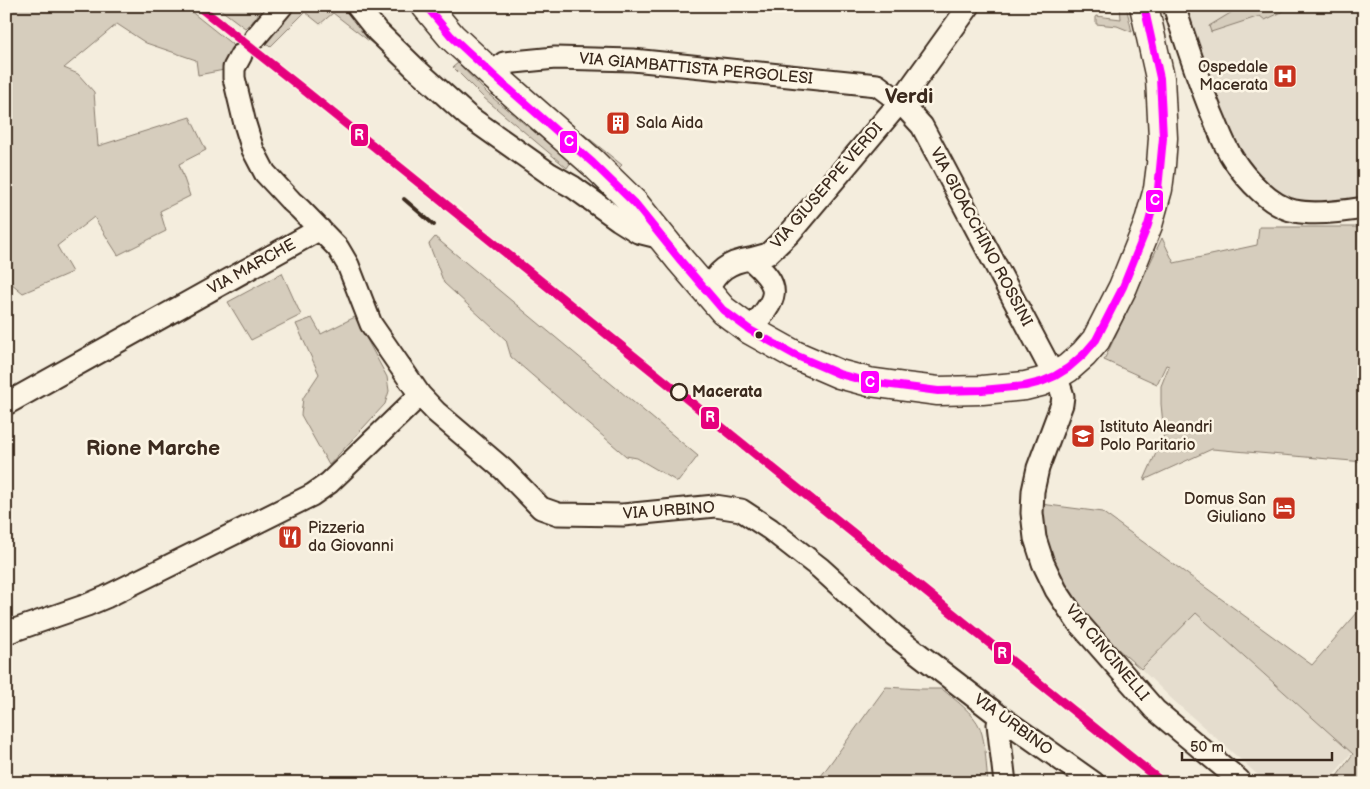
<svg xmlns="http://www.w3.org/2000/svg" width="1370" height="789" font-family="'Balsamiq Sans',sans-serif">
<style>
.built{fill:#e5ddce}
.green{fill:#d6cdbd;stroke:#887c6e}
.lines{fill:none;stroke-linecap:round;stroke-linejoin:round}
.minor-casing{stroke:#3b2a1e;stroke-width:25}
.major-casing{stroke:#3b2a1e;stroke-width:31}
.minor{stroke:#fcf5e5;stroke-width:21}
.major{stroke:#fcf5e5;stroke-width:28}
.rail{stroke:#3b2a1e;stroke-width:4}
.bus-1-casing{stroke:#fcf5e5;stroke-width:11}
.bus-1{stroke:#f0f;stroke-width:8}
.rail-1-casing{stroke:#fcf5e5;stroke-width:12}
.rail-1{stroke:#e5007d;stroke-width:9}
.bus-dot{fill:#3b2a1e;stroke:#fcf5e5;stroke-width:2}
.stop-dot{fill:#fcf5e5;stroke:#3b2a1e;stroke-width:2.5}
.labels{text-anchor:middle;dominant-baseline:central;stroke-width:5;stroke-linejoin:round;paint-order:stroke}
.poi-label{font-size:16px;fill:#3b2a1e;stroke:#fcf5e5;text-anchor:start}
.street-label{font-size:16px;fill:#3b2a1e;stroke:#fcf5e5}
.stop-label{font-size:16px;font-weight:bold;fill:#3b2a1e;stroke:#fcf5e5;text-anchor:start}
.district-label{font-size:21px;font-weight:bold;fill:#3b2a1e;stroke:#fcf5e5}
.line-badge{stroke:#fcf5e5;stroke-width:2}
.badge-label{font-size:14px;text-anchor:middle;font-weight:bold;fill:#fff}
</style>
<rect width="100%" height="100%" fill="#f4eddd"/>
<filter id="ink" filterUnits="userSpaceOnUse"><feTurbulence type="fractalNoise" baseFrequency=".02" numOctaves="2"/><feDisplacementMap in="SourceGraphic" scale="10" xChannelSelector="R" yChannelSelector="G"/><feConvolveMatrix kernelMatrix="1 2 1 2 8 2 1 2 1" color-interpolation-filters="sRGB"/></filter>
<g filter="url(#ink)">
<path class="built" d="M 1183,6 L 1364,6 L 1364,200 L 1305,204 L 1280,197 L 1264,187 L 1232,145 Z
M 1196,613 L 1308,714 L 1353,751 L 1327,783 L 1267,783 L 1173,700 L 1141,669 L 1178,629 Z"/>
<path class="green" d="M 6,6 L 184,6 L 233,45 L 224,70 L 198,75 L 196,60 L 146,43 L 117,24 L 64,68 L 78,74 L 94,92 L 98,146 L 190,117 L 206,150 L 179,164 L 190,196 L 160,211 L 166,231 L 118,255 L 94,217 L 57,246 L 72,272 L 23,293 L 6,279 Z
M 216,6 L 257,6 L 260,10 L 256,18 L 245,28 Z
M 291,6 L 344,6 L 363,30 L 401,66 L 333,13 L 320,24 L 305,12 L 270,47 L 261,39 Z
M 1120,6 L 1126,6 L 1132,32 L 1117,26 L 1096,24 L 1096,16 L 1121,19 Z
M 1236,6 L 1282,6 L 1284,11 L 1265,20 L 1260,16 L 1211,32 L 1209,26 L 1237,9 Z
M 458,63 L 488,94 L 571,162 L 567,168 L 484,98 L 453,67 Z
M 509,74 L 622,165 L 617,170 Z
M 1259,227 L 1364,227 L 1364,462 L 1212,449 L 1144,480 L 1164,435 L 1161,404 L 1161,386 L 1169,366 L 1166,365 L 1157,384 L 1104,360 L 1162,238 L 1174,263 L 1257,245 Z
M 435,237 L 698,456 L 678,482 L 637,458 L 626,456 L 511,357 L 506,340 L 444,283 L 429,244 Z
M 282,273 L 301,315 L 251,340 L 228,302 Z
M 355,317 L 387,377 L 389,391 L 385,404 L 329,465 L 301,415 L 303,398 L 319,374 L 296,324 L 312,318 L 321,334 Z
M 1041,504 L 1102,512 L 1312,665 L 1364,605 L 1364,783 L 1332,783 L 1353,754 L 1196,613 L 1141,669 L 1089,624 L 1066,594 L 1046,546 Z
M 886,687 L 920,689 L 942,689 C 954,699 974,713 980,728 C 986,743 986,767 988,783 L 816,783 Z"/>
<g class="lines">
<g class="minor-casing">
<path id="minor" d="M 357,6 L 377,31 L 415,68 L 468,116 L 550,174 L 573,187 L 619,220 L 638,232 L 662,238
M 1174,6 C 1187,45 1199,84 1215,121 C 1220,133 1225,147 1233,159 C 1246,179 1271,207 1295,211 C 1313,215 1346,211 1364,208
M 255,38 L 282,6
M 241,55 L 234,68 L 234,78 L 245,124 L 253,150 L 265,173 L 291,201 L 300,209 L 338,248 L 348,265 L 371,324 L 420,395 L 436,412 L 504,470 L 541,508 L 558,514 L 623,515 L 715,506 L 741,510 L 770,529 L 820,568 L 894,635 L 1002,718 L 1094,783
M 493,75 L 504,63 L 555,58 L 633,60 L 877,85 L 900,102 L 922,126 L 1060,387 L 1063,396 L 1062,404 L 1038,468 L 1033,491 L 1032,513 L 1035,538 L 1043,563 L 1056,590 L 1076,620 L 1155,710 L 1239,780 L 1240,783
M 750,259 L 768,254 L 789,234 L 900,102 L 969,6
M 707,291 C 717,271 728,262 750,259 C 785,289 777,298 750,330
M 6,404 L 320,229
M 6,633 L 87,605 L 106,597 L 312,495 L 329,483 L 420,395
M 1002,718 L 998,724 L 1005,783"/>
</g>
<g class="major-casing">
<path id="major" d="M 426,6 L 451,36 L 493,75 L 593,163 L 635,204 L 681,261 L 723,310 L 750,330 L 795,355 L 839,374 L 869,382 L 906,387 L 938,391 L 982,390 L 1025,386 L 1041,382 L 1055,376 L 1068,368 L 1084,354 L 1096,340 L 1123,287 L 1148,225 L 1158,189 L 1161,165 L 1163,138 L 1160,78 L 1144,6"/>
</g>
<use href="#minor" class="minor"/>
<use href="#major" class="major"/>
<path class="rail" d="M 404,199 L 434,225"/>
<g class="bus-1-casing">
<path id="bus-1" d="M 426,6 L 451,36 L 493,75 L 593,163 L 635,204 L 681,261 L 723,310 L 750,330 L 795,355 L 839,374 L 869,382 L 938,391 L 982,390 L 1025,386 L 1041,382 L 1055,376 L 1068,368 L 1084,354 L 1096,340 L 1123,287 L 1148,225 L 1158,189 L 1163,138 L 1160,78 L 1144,6"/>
</g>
<use href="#bus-1" class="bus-1"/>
<g class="rail-1-casing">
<path id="rail-1" d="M 198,6 L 304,90 L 1163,783"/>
</g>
<use href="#rail-1" class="rail-1"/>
</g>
</g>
<defs>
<g id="hospital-square" transform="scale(1.25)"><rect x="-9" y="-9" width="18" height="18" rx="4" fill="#c8321e" stroke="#fcf5e5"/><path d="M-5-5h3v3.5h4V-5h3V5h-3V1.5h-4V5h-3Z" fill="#fff"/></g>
<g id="building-square" transform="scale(1.25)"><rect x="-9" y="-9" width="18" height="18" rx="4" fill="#c8321e" stroke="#fcf5e5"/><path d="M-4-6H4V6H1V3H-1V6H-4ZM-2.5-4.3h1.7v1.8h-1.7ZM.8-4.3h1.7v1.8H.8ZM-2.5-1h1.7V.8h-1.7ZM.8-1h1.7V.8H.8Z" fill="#fff"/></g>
<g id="school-square" transform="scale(1.25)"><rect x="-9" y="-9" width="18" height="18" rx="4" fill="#c8321e" stroke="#fcf5e5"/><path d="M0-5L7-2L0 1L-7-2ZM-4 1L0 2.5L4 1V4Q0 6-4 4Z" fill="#fff"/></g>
<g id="hotel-square" transform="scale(1.25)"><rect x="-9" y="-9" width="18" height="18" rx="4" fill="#c8321e" stroke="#fcf5e5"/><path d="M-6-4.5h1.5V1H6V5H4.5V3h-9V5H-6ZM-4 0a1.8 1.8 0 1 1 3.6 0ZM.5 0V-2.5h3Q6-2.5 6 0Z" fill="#fff"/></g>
<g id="restaurant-square" transform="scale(1.25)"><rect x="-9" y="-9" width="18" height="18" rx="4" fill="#c8321e" stroke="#fcf5e5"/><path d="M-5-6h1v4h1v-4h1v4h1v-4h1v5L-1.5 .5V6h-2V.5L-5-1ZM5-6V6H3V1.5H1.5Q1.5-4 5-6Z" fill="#fff"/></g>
</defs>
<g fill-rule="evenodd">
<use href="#hospital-square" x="1285" y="76"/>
<use href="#building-square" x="618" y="123"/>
<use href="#school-square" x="1083" y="436"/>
<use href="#hotel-square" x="1284" y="508"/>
<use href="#restaurant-square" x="290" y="537"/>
</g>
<circle class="bus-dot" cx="759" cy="335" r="4.5"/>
<circle class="stop-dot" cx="679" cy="392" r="8"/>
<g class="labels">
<g class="poi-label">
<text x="1268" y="67" text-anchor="end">Ospedale<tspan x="1268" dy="18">Macerata</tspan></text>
<text x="636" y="123">Sala Aida</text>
<text x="1100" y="427">Istituto Aleandri<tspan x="1100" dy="18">Polo Paritario</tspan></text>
<text x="1266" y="499" text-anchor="end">Domus San<tspan x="1266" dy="18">Giuliano</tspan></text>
<text x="308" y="528">Pizzeria<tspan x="308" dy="18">da Giovanni</tspan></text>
</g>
<g class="street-label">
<text transform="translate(696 69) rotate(5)">VIA GIAMBATTISTA PERGOLESI</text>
<text transform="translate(827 186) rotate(-49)">VIA GIUSEPPE VERDI</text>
<text transform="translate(981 237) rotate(62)">VIA GIOACCHINO ROSSINI</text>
<text transform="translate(252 267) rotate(-29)">VIA MARCHE</text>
<text transform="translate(669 511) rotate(-4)">VIA URBINO</text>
<text transform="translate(1107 653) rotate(50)">VIA CINCINELLI</text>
<text transform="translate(1013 725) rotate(36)">VIA URBINO</text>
</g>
<g class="stop-label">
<text x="692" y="392">Macerata</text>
</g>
<g class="district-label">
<text x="909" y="96">Verdi</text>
<text x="153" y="448">Rione Marche</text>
</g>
</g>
<g class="line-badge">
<rect x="350" y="123" width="19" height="24" rx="5" fill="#e5007d"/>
<rect x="559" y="130" width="19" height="24" rx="5" fill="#f0f"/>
<rect x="1145" y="189" width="19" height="24" rx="5" fill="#f0f"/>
<rect x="860" y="370" width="20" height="24" rx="5" fill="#f0f"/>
<rect x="700" y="406" width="20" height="24" rx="5" fill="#e5007d"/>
<rect x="993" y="641" width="19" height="24" rx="5" fill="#e5007d"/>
</g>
<g class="badge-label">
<text x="359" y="140">R</text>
<text x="569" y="146">C</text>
<text x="1155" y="205">C</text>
<text x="870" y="387">C</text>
<text x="710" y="422">R</text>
<text x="1002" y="658">R</text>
</g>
<rect width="1370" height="789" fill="none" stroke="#fcf5e5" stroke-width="25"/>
<rect x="12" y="12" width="1345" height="764" fill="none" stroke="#3b2a1e" stroke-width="2" filter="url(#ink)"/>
<path d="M1182 752v8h150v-8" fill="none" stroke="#3b2a1e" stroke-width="2.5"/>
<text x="1190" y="752" font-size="15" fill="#3b2a1e" stroke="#fcf5e5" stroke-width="4" paint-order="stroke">50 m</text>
</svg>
